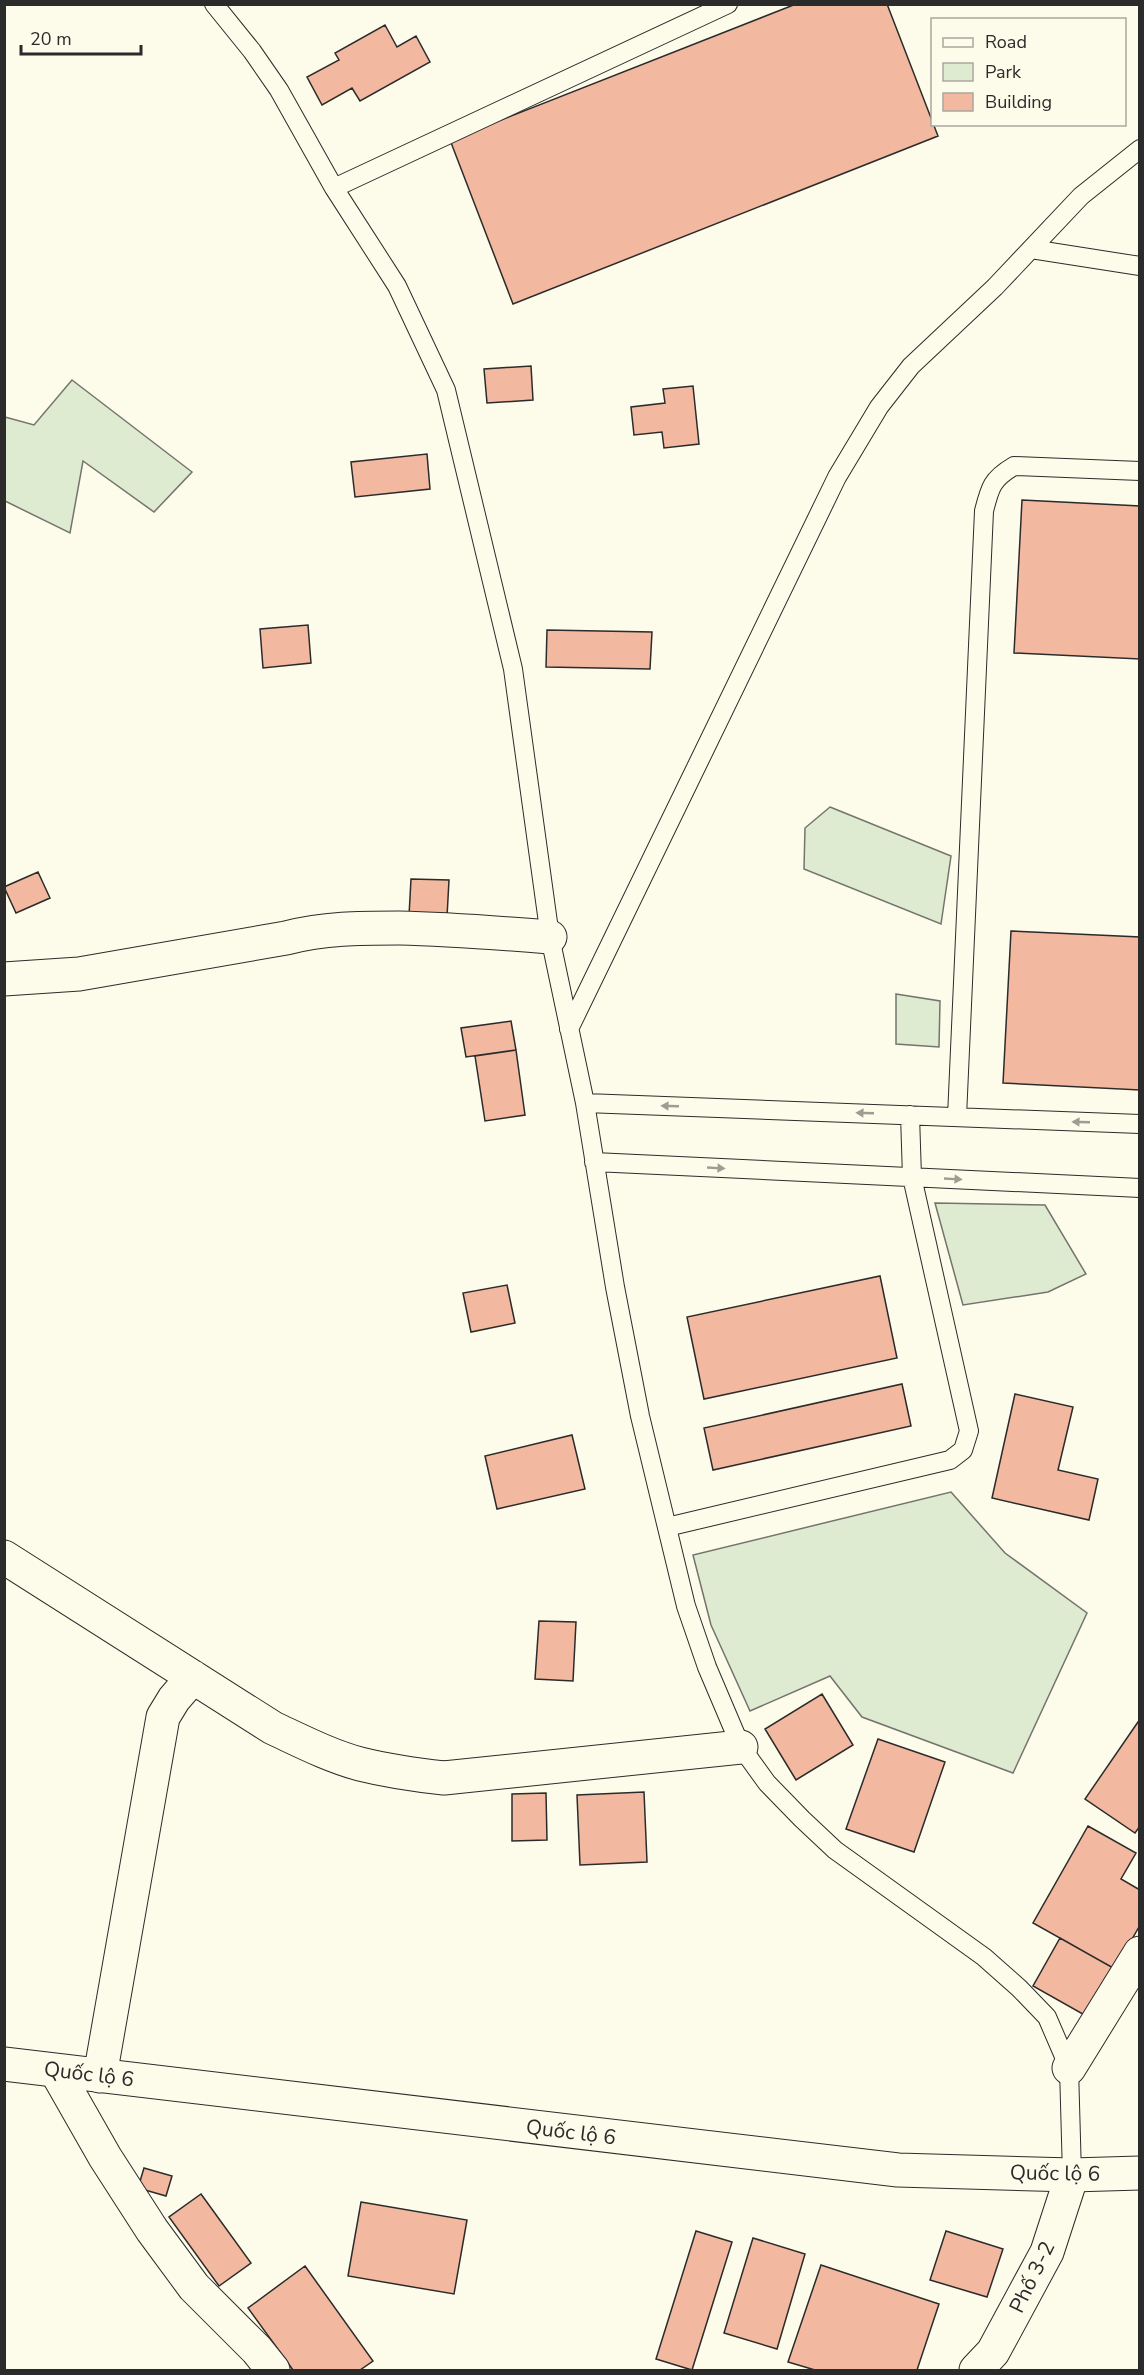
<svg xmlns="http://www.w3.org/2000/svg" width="1144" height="2375" font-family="'Nunito Sans',sans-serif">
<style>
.green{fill:#deebd1;stroke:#74746e;stroke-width:1.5}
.building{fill:#f2b8a0;stroke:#2b2b2b;stroke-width:1.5}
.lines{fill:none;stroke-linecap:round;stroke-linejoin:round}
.service-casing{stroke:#2b2b2b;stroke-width:20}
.minor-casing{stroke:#2b2b2b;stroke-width:35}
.trunk-casing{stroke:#2b2b2b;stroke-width:35}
.service{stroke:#fdfbea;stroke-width:18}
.minor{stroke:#fdfbea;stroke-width:33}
.trunk{stroke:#fdfbea;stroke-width:33}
.oneway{fill:#9e9d94}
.labels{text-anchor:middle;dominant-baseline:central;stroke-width:4.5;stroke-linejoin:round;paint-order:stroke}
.street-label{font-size:21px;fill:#2b2b2b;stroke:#fdfbea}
</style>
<rect width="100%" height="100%" fill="#fdfbea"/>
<path class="green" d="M 72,380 L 192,472 L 154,512 L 83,461 L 70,533 L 5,501 L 5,417 L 34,425 Z
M 830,807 L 951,856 L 941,924 L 804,869 L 805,828 Z
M 896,994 L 940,1001 L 939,1047 L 896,1044 Z
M 935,1203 L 1045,1205 L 1086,1274 L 1048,1292 L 963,1305 Z
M 951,1492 L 1005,1553 L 1087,1613 L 1013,1773 L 862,1717 L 830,1676 L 750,1711 L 711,1625 L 693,1555 Z"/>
<path class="building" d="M 796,4 L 887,4 L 938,136 L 513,304 L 450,140 Z
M 385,25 L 397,47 L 416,36 L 430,62 L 360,101 L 352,88 L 322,105 L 307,77 L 339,60 L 335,53 Z
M 531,366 L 533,400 L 487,403 L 484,369 Z
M 693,386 L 699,444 L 664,448 L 662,432 L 634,435 L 631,407 L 665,403 L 663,389 Z
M 427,454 L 430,489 L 355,497 L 351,462 Z
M 1022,500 L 1140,506 L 1140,659 L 1014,653 Z
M 308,625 L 311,663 L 263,668 L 260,629 Z
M 547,630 L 652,632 L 650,669 L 546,667 Z
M 38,872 L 50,898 L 16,913 L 4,887 Z
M 411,879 L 449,880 L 447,917 L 409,916 Z
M 1011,931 L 1140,937 L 1140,1090 L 1003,1083 Z
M 511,1021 L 516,1050 L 466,1057 L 461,1028 Z
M 516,1050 L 525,1115 L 485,1121 L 475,1056 Z
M 880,1276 L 897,1358 L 704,1399 L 687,1317 Z
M 507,1285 L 515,1323 L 471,1332 L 463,1293 Z
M 902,1384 L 911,1426 L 713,1470 L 704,1428 Z
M 1015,1394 L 1073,1407 L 1058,1470 L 1098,1479 L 1089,1520 L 992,1498 Z
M 572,1435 L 585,1489 L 497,1509 L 485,1456 Z
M 539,1621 L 576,1622 L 573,1681 L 535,1679 Z
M 822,1694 L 853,1745 L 796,1780 L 765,1729 Z
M 1138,1722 L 1140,1724 L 1140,1826 L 1135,1833 L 1085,1799 Z
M 878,1739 L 945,1762 L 914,1852 L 846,1829 Z
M 644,1792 L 647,1862 L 580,1865 L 577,1795 Z
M 546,1793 L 547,1840 L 512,1841 L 512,1794 Z
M 1088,1826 L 1136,1853 L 1121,1879 L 1140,1890 L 1140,1925 L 1115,1969 L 1033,1923 Z
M 1060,1938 L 1115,1969 L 1088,2017 L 1033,1986 Z
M 144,2168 L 172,2176 L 166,2196 L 138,2188 Z
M 201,2194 L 251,2263 L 219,2286 L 169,2217 Z
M 361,2202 L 467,2220 L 454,2294 L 348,2276 Z
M 696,2231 L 732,2242 L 692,2370 L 656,2359 Z
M 946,2231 L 1003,2249 L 987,2297 L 930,2280 Z
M 753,2238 L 805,2254 L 777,2349 L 724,2333 Z
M 821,2265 L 939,2304 L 917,2370 L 815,2370 L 788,2362 Z
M 305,2266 L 373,2361 L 360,2370 L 293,2370 L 248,2308 Z"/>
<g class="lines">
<g class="service-casing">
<path id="service" d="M 214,4 L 252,51 L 279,90 L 334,188 L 397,286 L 446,390 L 513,669 L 550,937 L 585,1103 L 615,1287 L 640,1416 L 686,1606 L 707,1667 L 741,1747 L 767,1783 L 802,1819 L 835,1850 L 984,1957 L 1019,1988 L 1047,2017 L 1069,2068 L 1072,2175
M 334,188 L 728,4
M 1031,249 L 1140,266
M 569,1029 L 837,477 L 879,407 L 911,366 L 995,287 L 1081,196 L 1140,149
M 585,1103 L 1140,1124
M 957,1117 L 984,511 C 990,487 992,479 1014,466 L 1140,471
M 594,1162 L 1140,1188
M 667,1527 L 950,1460 L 963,1450 L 969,1431 L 912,1177 L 910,1115"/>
</g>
<g class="minor-casing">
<path id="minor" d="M 4,979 L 79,974 L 286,938 C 324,928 360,928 399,928 C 450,929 500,933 550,937
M 4,1557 L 273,1728 C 301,1741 330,1756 360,1764 C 388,1771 416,1775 444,1778 L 741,1747
M 1069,2068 L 1140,1953
M 56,2071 L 105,2157 L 152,2230 L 194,2287 L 257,2350 L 273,2370
M 100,2076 L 163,1717 L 174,1699 L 193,1677
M 976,2370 L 993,2352 L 1047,2252 L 1072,2175"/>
</g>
<g class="trunk-casing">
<path id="trunk" d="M 4,2064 L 898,2170 L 1072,2175 L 1140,2173"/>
</g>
<use href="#service" class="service"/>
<use href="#minor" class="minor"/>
<use href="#trunk" class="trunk"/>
</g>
<defs><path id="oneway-solid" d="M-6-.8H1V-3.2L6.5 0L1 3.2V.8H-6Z" transform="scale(1.5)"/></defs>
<g class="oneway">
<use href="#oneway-solid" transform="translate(670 1106) rotate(-178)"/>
<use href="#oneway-solid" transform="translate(865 1113) rotate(-178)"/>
<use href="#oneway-solid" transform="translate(1081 1122) rotate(-178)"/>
<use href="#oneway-solid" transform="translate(716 1168) rotate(3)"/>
<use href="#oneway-solid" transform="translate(953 1179) rotate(3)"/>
</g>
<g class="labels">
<g class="street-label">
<text transform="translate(89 2074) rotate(7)">Quốc lộ 6</text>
<text transform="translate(571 2132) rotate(7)">Quốc lộ 6</text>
<text transform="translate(1055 2173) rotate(1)">Quốc lộ 6</text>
<text transform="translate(1032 2277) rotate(-64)">Phố 3-2</text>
</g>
</g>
<rect width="1144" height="2375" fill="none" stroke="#2b2b2b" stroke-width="12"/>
<rect x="931" y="18" width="195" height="108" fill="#fdfbea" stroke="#a9a89e" stroke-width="1.5"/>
<rect x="943" y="38" width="30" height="9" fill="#fdfbea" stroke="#a9a89e" stroke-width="1.5"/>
<text x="985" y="48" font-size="18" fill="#2b2b2b">Road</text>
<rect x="943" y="63" width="30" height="18" fill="#deebd1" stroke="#a9a89e" stroke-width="1.5"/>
<text x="985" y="78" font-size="18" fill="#2b2b2b">Park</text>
<rect x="943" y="93" width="30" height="18" fill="#f2b8a0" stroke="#a9a89e" stroke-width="1.5"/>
<text x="985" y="108" font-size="18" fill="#2b2b2b">Building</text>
<path d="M21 45v9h120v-9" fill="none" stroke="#2b2b2b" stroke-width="3"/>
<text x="30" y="45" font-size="18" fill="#2b2b2b" stroke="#fdfbea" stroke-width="4.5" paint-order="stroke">20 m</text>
</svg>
